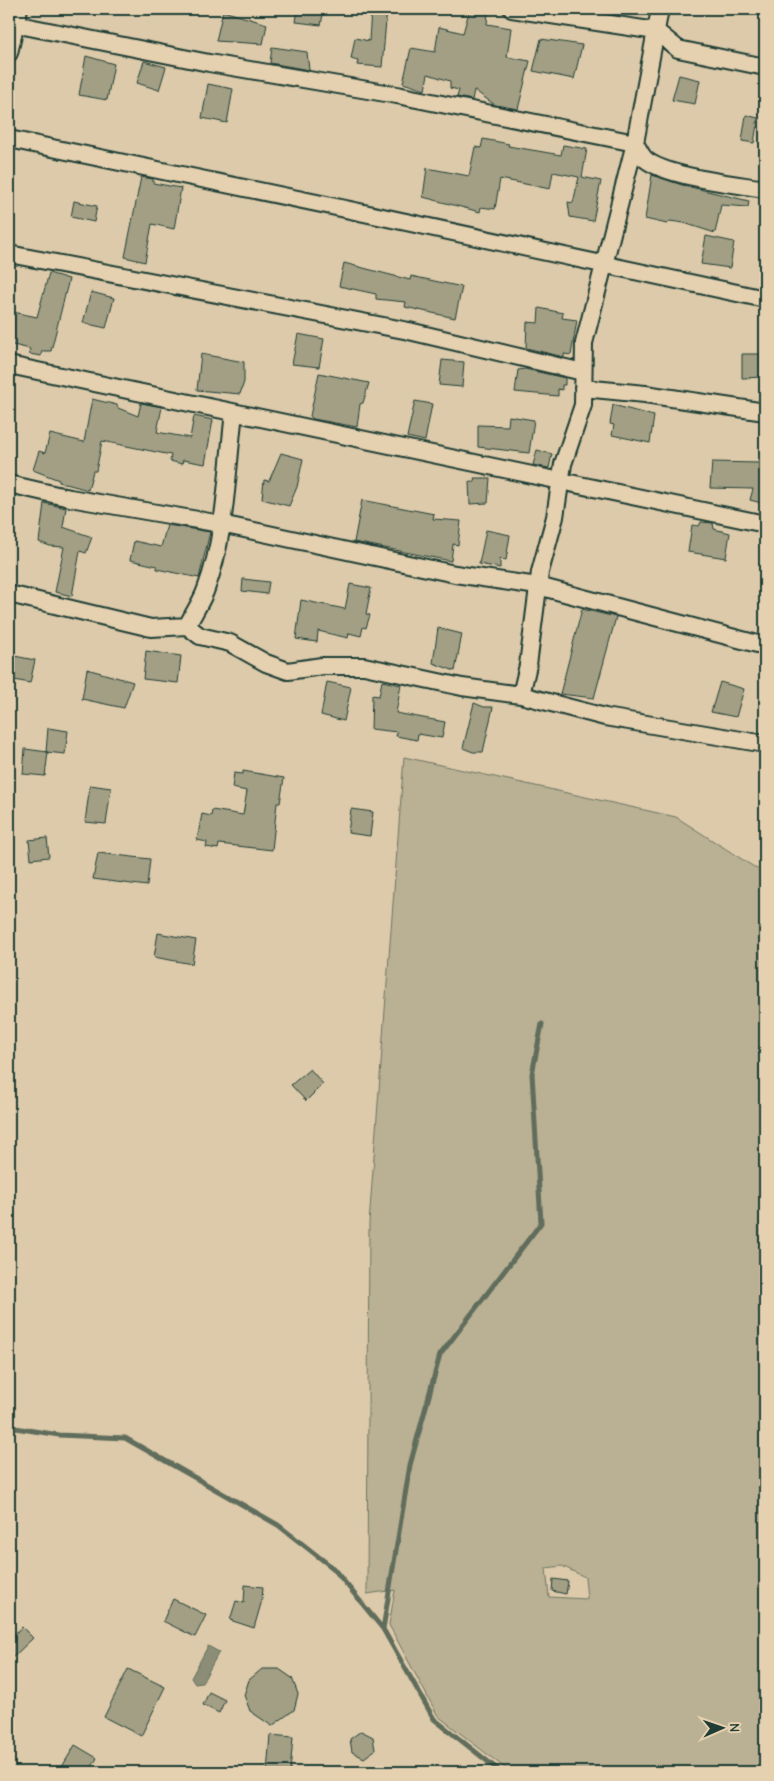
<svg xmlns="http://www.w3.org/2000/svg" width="774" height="1781" font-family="'Comic Neue',sans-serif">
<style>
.green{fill:#bab094;stroke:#6c7664;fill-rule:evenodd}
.water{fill:#8b8d77;stroke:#606d5c}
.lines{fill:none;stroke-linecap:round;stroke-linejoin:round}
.stream{stroke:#606d5c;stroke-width:5}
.building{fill:#a29f85;stroke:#1f3d34}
.minor-casing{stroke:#1f3d34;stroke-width:20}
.minor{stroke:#e5d0af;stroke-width:16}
</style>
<rect width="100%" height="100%" fill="#ddcaaa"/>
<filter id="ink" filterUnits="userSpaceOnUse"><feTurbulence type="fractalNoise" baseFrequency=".02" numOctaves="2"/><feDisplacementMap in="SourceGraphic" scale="10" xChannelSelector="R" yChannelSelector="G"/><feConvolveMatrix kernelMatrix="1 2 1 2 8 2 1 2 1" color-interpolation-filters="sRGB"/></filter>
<g filter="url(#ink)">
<path class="green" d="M 404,757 L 676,817 L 765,874 L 765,1772 L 510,1772 L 438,1716 L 389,1625 L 395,1590 L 367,1594 L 369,1223 ZM 562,1566 L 585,1577 L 587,1599 L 549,1597 L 546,1568 Z"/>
<path class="water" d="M 208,1646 L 219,1652 L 202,1683 L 195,1684 L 191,1678 Z"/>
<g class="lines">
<path class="stream" d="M 9,1427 L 59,1435 L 125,1438 L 278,1525 L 333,1568 L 383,1629 L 410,1465 L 440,1355 L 541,1223 L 532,1074 L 542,1024
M 383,1629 L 434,1719 L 501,1772"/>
</g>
<path class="building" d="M 298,9 L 324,9 L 321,25 L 296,22 Z
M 371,9 L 387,9 L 382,67 L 357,65 L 358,61 L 351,59 L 355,38 L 369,41 Z
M 223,11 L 267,24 L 263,44 L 216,41 Z
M 469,12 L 488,12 L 487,24 L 511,28 L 507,57 L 530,61 L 518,109 L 495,105 L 474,90 L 472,100 L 457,97 L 459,90 L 450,88 L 450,81 L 428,74 L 425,90 L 403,83 L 411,48 L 435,52 L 439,27 L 463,33 Z
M 541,39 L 582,45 L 574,79 L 533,71 Z
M 272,47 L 307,52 L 309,70 L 270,63 Z
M 86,56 L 114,64 L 107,100 L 79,95 Z
M 144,61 L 166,67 L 159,90 L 137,83 Z
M 679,75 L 700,80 L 695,104 L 672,100 Z
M 208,84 L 233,89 L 227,123 L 202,118 Z
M 746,115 L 758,118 L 754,143 L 742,141 Z
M 483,139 L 509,144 L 508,146 L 561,155 L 563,145 L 587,149 L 582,177 L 601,181 L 593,221 L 570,217 L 568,202 L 573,203 L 579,177 L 553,172 L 550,189 L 500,179 L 495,209 L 481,207 L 480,212 L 423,197 L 427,168 L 469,176 L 475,147 L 481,148 Z
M 652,175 L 682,185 L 749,201 L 748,207 L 721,205 L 715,233 L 684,223 L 670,221 L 667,224 L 645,219 Z
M 141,177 L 153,179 L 153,183 L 181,188 L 174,229 L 152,224 L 145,262 L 125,257 Z
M 74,201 L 97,206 L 94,222 L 71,217 Z
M 706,236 L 734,242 L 730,268 L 701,264 Z
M 344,263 L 410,280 L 411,276 L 462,287 L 455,318 L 405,307 L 406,302 L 376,299 L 376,294 L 339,286 Z
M 49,273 L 69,279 L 51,351 L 42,351 L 41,356 L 29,354 L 30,349 L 9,344 L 9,332 L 13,312 L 37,317 Z
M 91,292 L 114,298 L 106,328 L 83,323 Z
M 539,308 L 563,313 L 562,318 L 577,320 L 571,355 L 564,354 L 564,357 L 526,348 L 527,322 L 538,323 Z
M 298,334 L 324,339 L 319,367 L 292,364 Z
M 201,354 L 244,362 L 244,382 L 240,394 L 197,390 Z
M 742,354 L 765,354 L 765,377 L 742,378 Z
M 442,360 L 464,362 L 462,387 L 439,385 Z
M 525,369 L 565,378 L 565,385 L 562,385 L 562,390 L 558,389 L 558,396 L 515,392 L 518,370 Z
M 319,373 L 369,383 L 363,403 L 360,404 L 357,427 L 313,419 L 310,416 Z
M 92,399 L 117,405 L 118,408 L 138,416 L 141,403 L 162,407 L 157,432 L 190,438 L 194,416 L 213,420 L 205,464 L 183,460 L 182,464 L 170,461 L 171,455 L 102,441 L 96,471 L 93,471 L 88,490 L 59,482 L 59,480 L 33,470 L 39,451 L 45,453 L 50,434 L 84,442 Z
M 415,401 L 432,404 L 425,441 L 407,437 Z
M 613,405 L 654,416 L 650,443 L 612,435 L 614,425 L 610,424 Z
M 509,416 L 534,420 L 529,453 L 478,447 L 478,425 L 508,426 Z
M 537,450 L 552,454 L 549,468 L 533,465 Z
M 281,453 L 303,459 L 297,487 L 289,506 L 262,499 L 264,480 L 269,481 Z
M 760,458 L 765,458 L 765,504 L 750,500 L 753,489 L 710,488 L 712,462 L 758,463 Z
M 474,478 L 490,478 L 488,503 L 470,504 L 469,482 L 475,482 Z
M 362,500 L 434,514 L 433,519 L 461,521 L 458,545 L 453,544 L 451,561 L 354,542 Z
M 44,503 L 66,508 L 63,527 L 92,537 L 86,553 L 80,551 L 72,596 L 55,592 L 64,547 L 50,546 L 39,542 Z
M 701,522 L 713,523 L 714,529 L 730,533 L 726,558 L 688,552 L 692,525 L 699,526 Z
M 167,525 L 210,532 L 199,578 L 157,569 L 157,566 L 130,560 L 134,541 L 161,547 Z
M 486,530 L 510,535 L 506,560 L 500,559 L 500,568 L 479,564 Z
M 243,579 L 269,582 L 267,594 L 242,591 Z
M 350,584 L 371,588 L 366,614 L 370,615 L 366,628 L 363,627 L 361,636 L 349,633 L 348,638 L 318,631 L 317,642 L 296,639 L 301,600 L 345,609 Z
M 582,609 L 616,617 L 594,698 L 560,694 Z
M 438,628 L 462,634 L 455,671 L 433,663 Z
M 146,651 L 181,656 L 178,683 L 143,679 Z
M 9,655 L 35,660 L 30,683 L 9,679 Z
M 87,669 L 133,682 L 124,708 L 82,699 Z
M 382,681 L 401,685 L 396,713 L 445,722 L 442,738 L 418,734 L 417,740 L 396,736 L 397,732 L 371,729 L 372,695 L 379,696 Z
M 327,682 L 351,687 L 344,721 L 321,715 Z
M 720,682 L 744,689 L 736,717 L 711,712 Z
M 474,703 L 484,707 L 493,707 L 483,752 L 473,752 L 463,748 Z
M 48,728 L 68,731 L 65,754 L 46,752 Z
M 25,749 L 48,752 L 45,776 L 23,774 Z
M 243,771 L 284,778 L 280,803 L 277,803 L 272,850 L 219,844 L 218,849 L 206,847 L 207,842 L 197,840 L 202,814 L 211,816 L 212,810 L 243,815 L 247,791 L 232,788 L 234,773 L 243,774 Z
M 90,785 L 111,788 L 106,824 L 85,822 Z
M 351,809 L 373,812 L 370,836 L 348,833 Z
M 47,838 L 49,857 L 31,859 L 29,840 Z
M 98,853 L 150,859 L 147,886 L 93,879 Z
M 158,933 L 196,940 L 192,964 L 154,957 Z
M 310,1069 L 323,1084 L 306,1101 L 291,1085 Z
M 553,1579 L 568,1581 L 566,1594 L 552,1591 Z
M 245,1585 L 263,1587 L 262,1600 L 254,1628 L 230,1620 L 236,1601 L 244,1603 Z
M 173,1599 L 206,1615 L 195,1637 L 163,1621 Z
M 22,1627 L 33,1638 L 9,1661 L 9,1639 Z
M 128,1669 L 165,1687 L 141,1736 L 104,1717 Z
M 262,1669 L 279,1669 L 292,1678 L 298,1694 L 294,1710 L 272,1726 L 250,1711 L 244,1695 L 249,1680 Z
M 209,1692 L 225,1700 L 219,1713 L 203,1705 Z
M 361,1731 L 373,1737 L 375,1750 L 364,1758 L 352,1752 L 350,1739 Z
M 270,1735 L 293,1737 L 290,1772 L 267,1772 Z
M 75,1745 L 97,1758 L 89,1772 L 59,1772 Z"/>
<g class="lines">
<g class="minor-casing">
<path id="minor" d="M 512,9 L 656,31 L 678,49 L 765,67
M 660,9 L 635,143 L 584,343 L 583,405 L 563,464 L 555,517 L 540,572 L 528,665 L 521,695 L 605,717 L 765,744
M 9,23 L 209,63 L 397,95 L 635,143 C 638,148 641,155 645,159 C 666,177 736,184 765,189
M 9,53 L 19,9
M 9,139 L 336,207 L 765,299
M 9,254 L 409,331 L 583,372
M 9,365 L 765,524
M 583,388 L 645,394 L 765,412
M 9,484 L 70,498 L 221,524 L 455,574 L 538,586 L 765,646
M 9,594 L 151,628 L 187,626 C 193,614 202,601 206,589 C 226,536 227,469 234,413
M 187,626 L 200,636 L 230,643 L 266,663 L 288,671 L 322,666 L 364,666 L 462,687 L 521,695"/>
</g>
<use href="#minor" class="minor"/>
</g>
</g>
<rect width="774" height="1781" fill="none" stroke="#e5d0af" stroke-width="30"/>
<rect x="15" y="15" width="744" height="1751" fill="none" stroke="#1f3d34" stroke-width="2" filter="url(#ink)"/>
<g transform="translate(722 1728) rotate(88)" stroke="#e5d0af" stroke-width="4" paint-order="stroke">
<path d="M0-4L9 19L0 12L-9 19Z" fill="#1f3d34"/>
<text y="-8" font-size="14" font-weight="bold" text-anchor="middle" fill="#1f3d34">N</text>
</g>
</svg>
